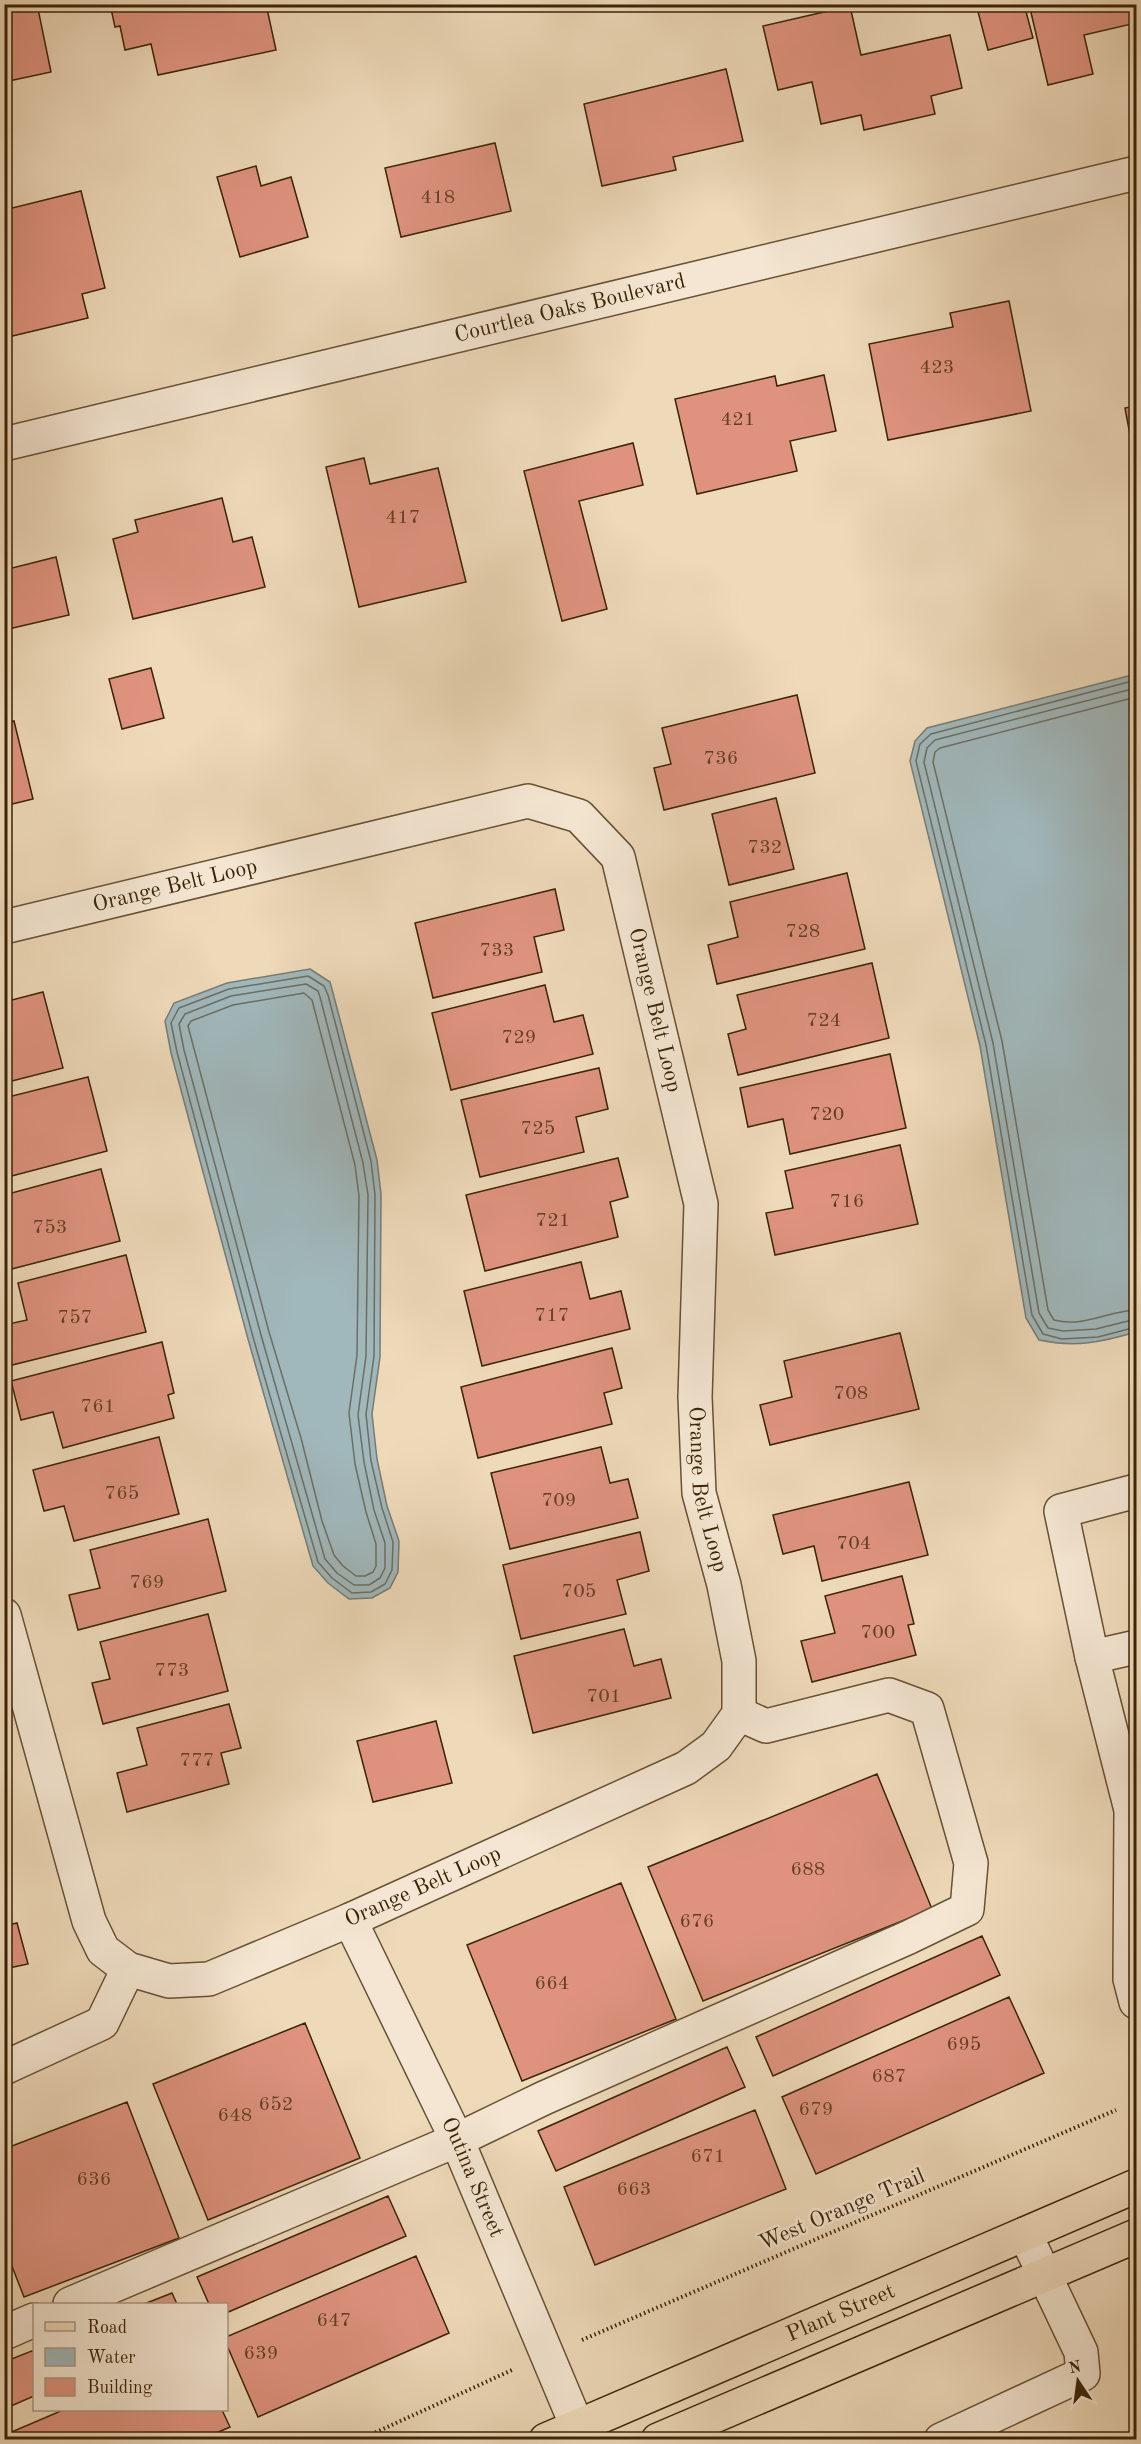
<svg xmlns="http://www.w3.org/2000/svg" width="1141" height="2444" font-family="'Old Standard TT',serif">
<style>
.water{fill:#a0b7bb;stroke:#777c73;stroke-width:1.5}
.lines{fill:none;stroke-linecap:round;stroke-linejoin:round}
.shore{stroke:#6d6e61;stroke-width:1.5}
.building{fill:#df937f;stroke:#3a2407;stroke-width:1.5}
.minor-casing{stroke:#675134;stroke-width:36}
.major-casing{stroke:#3a2407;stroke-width:36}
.path{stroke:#3a2407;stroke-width:4;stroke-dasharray:1.5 3;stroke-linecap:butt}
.minor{stroke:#f4e6d2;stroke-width:33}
.major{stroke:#eed9b9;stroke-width:33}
.labels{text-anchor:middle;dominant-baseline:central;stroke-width:5;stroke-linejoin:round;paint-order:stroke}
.number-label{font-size:20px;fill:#634025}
.street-label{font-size:22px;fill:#3a2407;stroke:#f4e6d2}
</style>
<rect width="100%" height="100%" fill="#eed9b9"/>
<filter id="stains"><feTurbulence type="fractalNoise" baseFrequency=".00333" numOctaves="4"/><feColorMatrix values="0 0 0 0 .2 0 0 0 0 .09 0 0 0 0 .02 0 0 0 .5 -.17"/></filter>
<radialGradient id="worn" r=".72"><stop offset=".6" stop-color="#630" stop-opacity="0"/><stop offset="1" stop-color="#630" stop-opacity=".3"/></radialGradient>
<path class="water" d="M 1136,674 L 1136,1332 C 1102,1342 1075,1348 1039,1340 L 1026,1318 L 980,1046 L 910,761 L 915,741 L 927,728 Z
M 310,969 L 330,982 L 333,993 L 377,1160 L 381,1194 L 380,1357 L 372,1414 L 377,1459 L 387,1506 L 399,1541 L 398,1572 L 390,1588 L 372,1598 L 349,1599 L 328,1583 L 313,1566 L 248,1339 L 171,1053 L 165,1021 L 174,1003 L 227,983 Z"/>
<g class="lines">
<path class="shore" d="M 1136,680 L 931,734 L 920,744 L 916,761 L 986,1045 L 1032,1315 L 1043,1334 L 1062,1339 L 1098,1337 L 1136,1327
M 1136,688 L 935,740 L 927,748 L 924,762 L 993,1043 L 1039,1313 L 1048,1328 L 1063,1331 L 1096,1329 L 1136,1319
M 1136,697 L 940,748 L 935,752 L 933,762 L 1002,1041 L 1048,1310 L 1054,1320 C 1083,1328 1108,1311 1136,1310
M 308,976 L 324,986 L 328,995 L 371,1161 L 375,1195 L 374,1356 L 366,1414 L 371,1461 L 382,1508 L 393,1542 L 392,1570 L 385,1584 L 371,1592 L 352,1593 L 332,1578 L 318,1562 L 253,1337 L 177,1052 L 171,1023 L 179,1008 L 229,989 Z
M 306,984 L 318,991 L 320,997 L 363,1163 L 368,1195 L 366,1356 L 358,1415 L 364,1462 L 374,1510 L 385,1543 L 385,1568 L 380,1578 L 369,1585 L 354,1585 L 337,1573 L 325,1559 L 261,1335 L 184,1050 L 179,1024 L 185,1014 L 231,996 Z
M 304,993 L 312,1000 L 355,1165 L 359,1196 L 357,1355 L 349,1413 L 355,1464 L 366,1512 L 376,1544 L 376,1566 L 373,1572 L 365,1576 L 356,1576 L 343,1566 L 334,1555 L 322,1521 L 301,1438 L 269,1332 L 188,1026 L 191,1021 L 233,1005 Z"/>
</g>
<path class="building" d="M 4,4 L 37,4 L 51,72 L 4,82 Z
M 110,4 L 266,4 L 276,50 L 158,75 L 151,44 L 125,50 L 120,26 L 115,27 Z
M 976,4 L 1024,4 L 1033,38 L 988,50 Z
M 1029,4 L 1136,4 L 1136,23 L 1084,35 L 1093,74 L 1048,85 Z
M 850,6 L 861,55 L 950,35 L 962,88 L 931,96 L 935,114 L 864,130 L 861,115 L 821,124 L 812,82 L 778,90 L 763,26 Z
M 726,69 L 743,141 L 673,157 L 676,170 L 602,186 L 584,104 Z
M 495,143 L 511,211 L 401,237 L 385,168 Z
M 256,166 L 261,186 L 291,177 L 308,237 L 240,257 L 217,177 Z
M 81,191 L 105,288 L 82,294 L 88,318 L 4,338 L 4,210 Z
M 1009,301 L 1031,411 L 888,440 L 869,344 L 953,327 L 950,313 Z
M 824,375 L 836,431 L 790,441 L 797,471 L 697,494 L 675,399 L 775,376 L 777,386 Z
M 1136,406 L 1136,450 L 1133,451 L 1125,408 Z
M 633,443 L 643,485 L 579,501 L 607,609 L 562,621 L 524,471 Z
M 364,458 L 370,484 L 438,468 L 466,582 L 359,607 L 326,467 Z
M 222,498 L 233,542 L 252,537 L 265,587 L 133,619 L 113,539 L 138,532 L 135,520 Z
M 56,557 L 69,615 L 4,630 L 4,570 Z
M 151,668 L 164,718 L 122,729 L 109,679 Z
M 797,695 L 815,773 L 664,810 L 654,768 L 671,764 L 662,728 Z
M 14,721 L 33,799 L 4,806 L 4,723 Z
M 776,798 L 794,869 L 729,885 L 712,814 Z
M 847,873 L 865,949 L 717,984 L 708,945 L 738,937 L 730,902 Z
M 555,889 L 564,930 L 534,937 L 542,972 L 433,998 L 415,923 Z
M 872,963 L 889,1038 L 738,1075 L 728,1034 L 746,1029 L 737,995 Z
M 545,985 L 554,1022 L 583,1015 L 593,1054 L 451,1090 L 432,1013 Z
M 43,992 L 63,1068 L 4,1083 L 4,1002 Z
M 890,1054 L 906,1128 L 790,1154 L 783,1119 L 748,1127 L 740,1088 Z
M 599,1068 L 608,1109 L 576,1117 L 584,1152 L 480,1177 L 461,1100 Z
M 88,1077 L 107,1151 L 4,1178 L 4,1098 Z
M 900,1145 L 918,1224 L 775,1255 L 766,1213 L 793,1208 L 785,1171 Z
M 618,1158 L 628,1197 L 610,1202 L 618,1237 L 485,1271 L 466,1195 Z
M 101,1169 L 120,1241 L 4,1271 L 4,1235 L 7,1235 L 4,1195 Z
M 126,1255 L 146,1332 L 8,1366 L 4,1354 L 4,1325 L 27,1320 L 18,1283 Z
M 581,1262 L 590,1299 L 621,1291 L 630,1329 L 482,1366 L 464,1291 Z
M 900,1333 L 919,1409 L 770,1445 L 760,1405 L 792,1397 L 784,1361 Z
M 162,1342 L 174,1393 L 168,1395 L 174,1418 L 63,1448 L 53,1412 L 21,1420 L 11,1381 Z
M 612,1348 L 622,1388 L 604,1393 L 612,1424 L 478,1458 L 461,1387 Z
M 159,1437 L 179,1514 L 74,1541 L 64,1506 L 44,1511 L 33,1470 Z
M 601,1447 L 610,1483 L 628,1479 L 638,1518 L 510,1549 L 491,1473 Z
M 909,1482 L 928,1555 L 822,1581 L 814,1546 L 783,1554 L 773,1515 Z
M 208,1519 L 226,1591 L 78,1630 L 69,1595 L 100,1588 L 90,1550 Z
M 640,1532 L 649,1571 L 617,1580 L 626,1614 L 521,1639 L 503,1565 Z
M 902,1576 L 914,1624 L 908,1625 L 916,1655 L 812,1682 L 801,1641 L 835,1633 L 825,1596 Z
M 208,1614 L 228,1691 L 103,1724 L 92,1683 L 110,1679 L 100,1642 Z
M 624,1629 L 634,1666 L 661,1659 L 671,1698 L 533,1733 L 514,1656 Z
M 229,1704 L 241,1748 L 221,1753 L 229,1784 L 127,1812 L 117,1773 L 147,1765 L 137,1728 Z
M 436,1721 L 452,1783 L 373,1802 L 357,1741 Z
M 877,1774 L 932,1909 L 703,2001 L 648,1867 Z
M 621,1883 L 676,2019 L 522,2081 L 467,1945 Z
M 17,1923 L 28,1964 L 4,1969 L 4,1926 Z
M 982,1936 L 1000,1975 L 773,2076 L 756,2037 Z
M 1009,1997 L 1044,2073 L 816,2174 L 782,2097 Z
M 305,2023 L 360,2158 L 208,2220 L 153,2084 Z
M 727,2047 L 745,2087 L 556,2171 L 538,2131 Z
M 127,2102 L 179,2238 L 24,2297 L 4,2246 L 4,2149 Z
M 755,2110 L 786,2189 L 595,2265 L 564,2187 Z
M 388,2196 L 406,2236 L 226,2313 L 226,2304 L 209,2304 L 197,2277 Z
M 416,2256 L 449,2333 L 258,2417 L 226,2343 L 226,2337 Z
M 172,2293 L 177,2304 L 144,2304 Z
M 34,2350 L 34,2396 L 4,2409 L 4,2362 Z
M 63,2410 L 222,2410 L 230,2427 L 200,2440 L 9,2440 L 7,2434 Z"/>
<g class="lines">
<g class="minor-casing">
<g id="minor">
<path id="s1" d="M 4,444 L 1136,173"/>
<path id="s2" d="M 4,927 L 528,801 L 579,816 L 618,857 L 701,1204 L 695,1397 L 699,1493 L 724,1585 L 739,1661 L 739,1714 L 716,1746 L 686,1768 L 350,1920 L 209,1979 L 169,1981 L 128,1969 L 103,1950 L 89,1921 L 4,1615"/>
<path d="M 1136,1491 L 1061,1511 L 1092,1657 L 1131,1810 L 1130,1979 L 1136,2002"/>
<path d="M 1092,1657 L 1136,1647"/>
<path id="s3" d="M 350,1920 L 457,2140 L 577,2426 L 580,2440"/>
<path d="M 4,2068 L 102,2023 L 128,1969"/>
<path d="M 70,2304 L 457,2140 L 544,2098 L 907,1938 L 967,1909 L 971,1863 L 927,1709 L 889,1695 L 766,1726 L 739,1714"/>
<path d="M 4,2333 L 34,2320"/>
<path d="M 941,2440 L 1083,2374 L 1081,2352 L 1025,2234"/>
</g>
</g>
<g class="major-casing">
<g id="major">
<path id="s4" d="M 546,2440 L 1136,2186"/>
<path d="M 658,2440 L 1136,2236"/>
</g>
</g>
<path class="path" d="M 582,2340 L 1116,2110
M 359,2440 L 512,2370"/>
<use href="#minor" class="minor"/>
<use href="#major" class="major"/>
</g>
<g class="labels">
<g class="number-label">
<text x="438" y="198">418</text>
<text x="937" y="368">423</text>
<text x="738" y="420">421</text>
<text x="403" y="518">417</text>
<text x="721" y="759">736</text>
<text x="765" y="848">732</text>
<text x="803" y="932">728</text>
<text x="497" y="951">733</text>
<text x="824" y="1021">724</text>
<text x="519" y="1038">729</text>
<text x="827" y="1115">720</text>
<text x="538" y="1129">725</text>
<text x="847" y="1202">716</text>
<text x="553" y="1221">721</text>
<text x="50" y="1228">753</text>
<text x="552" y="1316">717</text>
<text x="75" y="1318">757</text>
<text x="851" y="1394">708</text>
<text x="98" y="1407">761</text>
<text x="122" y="1494">765</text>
<text x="559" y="1501">709</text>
<text x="854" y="1544">704</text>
<text x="147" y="1583">769</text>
<text x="579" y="1592">705</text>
<text x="878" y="1633">700</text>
<text x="172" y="1671">773</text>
<text x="604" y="1697">701</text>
<text x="197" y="1761">777</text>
<text x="808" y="1870">688</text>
<text x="697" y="1922">676</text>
<text x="552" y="1984">664</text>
<text x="964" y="2045">695</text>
<text x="889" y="2077">687</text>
<text x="276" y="2105">652</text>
<text x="816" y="2110">679</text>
<text x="235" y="2116">648</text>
<text x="708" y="2157">671</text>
<text x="94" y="2180">636</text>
<text x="634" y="2190">663</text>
<text x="334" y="2321">647</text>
<text x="261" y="2354">639</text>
</g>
<g class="street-label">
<text stroke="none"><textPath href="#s1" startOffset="582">Courtlea Oaks Boulevard</textPath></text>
<text stroke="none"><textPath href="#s2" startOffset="176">Orange Belt Loop</textPath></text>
<text stroke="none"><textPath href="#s2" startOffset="806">Orange Belt Loop</textPath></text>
<text stroke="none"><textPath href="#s2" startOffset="1292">Orange Belt Loop</textPath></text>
<text transform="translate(423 1887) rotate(-24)">Orange Belt Loop</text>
<text stroke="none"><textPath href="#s3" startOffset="285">Outina Street</textPath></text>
<text transform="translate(842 2210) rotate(-23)">West Orange Trail</text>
<text stroke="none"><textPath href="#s4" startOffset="321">Plant Street</textPath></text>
</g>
</g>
<rect width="1141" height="2444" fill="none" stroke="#eed9b9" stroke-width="24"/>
<rect x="6" y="6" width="1129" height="2432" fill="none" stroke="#3a2407" stroke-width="3"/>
<rect x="12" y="12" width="1117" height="2420" fill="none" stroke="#3a2407" stroke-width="1.5"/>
<rect x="33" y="2303" width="195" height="108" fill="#f4e6d2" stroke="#aa9881" stroke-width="1.5"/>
<rect x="45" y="2322" width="30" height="9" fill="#eed9b9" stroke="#aa9881" stroke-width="1.5"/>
<text x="87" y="2333" font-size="18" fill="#3a2407">Road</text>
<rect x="45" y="2348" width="30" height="18" fill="#a0b7bb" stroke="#aa9881" stroke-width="1.5"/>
<text x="87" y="2363" font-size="18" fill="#3a2407">Water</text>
<rect x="45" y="2378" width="30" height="18" fill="#df937f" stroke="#aa9881" stroke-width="1.5"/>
<text x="87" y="2393" font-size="18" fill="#3a2407">Building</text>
<g transform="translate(1078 2381) rotate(347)" stroke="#f4e6d2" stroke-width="4.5" paint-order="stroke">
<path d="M0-4.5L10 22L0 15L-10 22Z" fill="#3a2407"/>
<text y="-9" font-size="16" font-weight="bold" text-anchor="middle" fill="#3a2407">N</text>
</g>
<rect width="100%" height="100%" filter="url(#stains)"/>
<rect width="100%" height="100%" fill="url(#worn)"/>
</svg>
